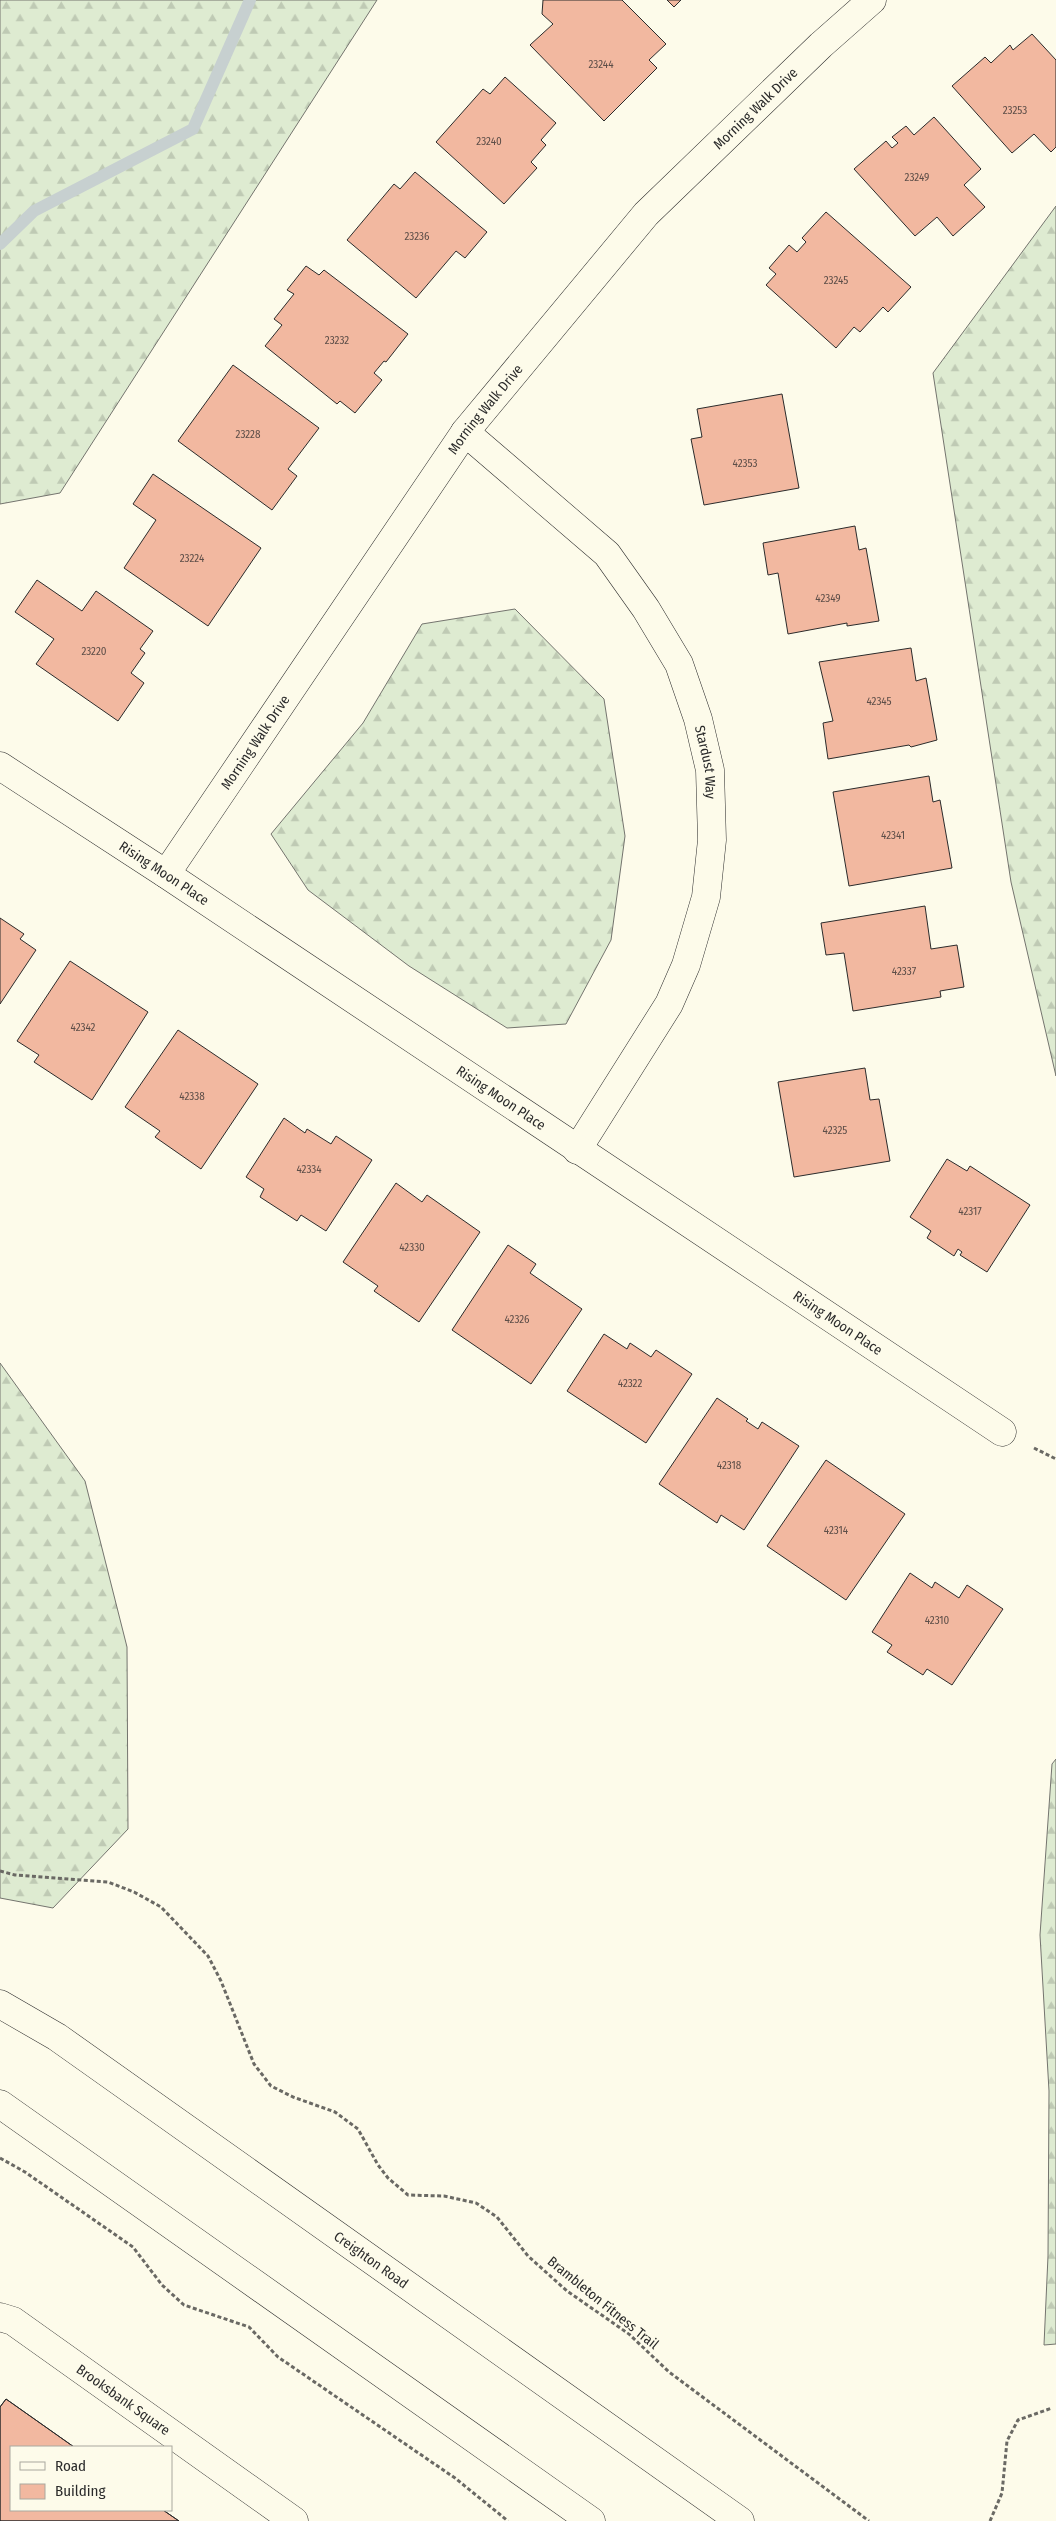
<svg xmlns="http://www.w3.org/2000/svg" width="1056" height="2521" font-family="'Fira Sans Condensed',sans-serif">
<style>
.forest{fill:url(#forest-firs);stroke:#74746e}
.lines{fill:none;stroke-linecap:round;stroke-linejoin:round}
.stream{stroke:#c7d0d0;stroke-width:12}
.building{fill:#f2b8a0;stroke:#2b2b2b}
.street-casing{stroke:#2b2b2b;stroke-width:29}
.secondary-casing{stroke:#2b2b2b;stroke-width:29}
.path{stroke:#6a6964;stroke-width:3;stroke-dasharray:4 2.5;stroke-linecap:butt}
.street{stroke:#fdfbea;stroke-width:28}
.secondary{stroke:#fdfbea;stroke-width:28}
.labels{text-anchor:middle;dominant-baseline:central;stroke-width:4;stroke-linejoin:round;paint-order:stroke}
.number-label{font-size:11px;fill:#5d4e48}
.street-label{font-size:14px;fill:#2b2b2b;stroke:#fdfbea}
</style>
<defs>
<pattern id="forest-firs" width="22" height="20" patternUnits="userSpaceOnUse" patternTransform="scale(1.25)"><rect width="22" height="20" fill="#deebd1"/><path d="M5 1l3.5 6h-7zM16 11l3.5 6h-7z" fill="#bfcab4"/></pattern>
</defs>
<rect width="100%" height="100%" fill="#fdfbea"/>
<path class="forest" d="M 0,0 L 377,0 L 60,493 L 0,504 Z
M 1056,206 L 1056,1076 L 1011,882 L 933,373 Z
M 515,609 L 604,699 L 625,836 L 611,940 L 566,1024 L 507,1028 L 409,966 L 308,890 L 271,834 L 363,723 L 422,624 Z
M 0,1363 L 85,1481 L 127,1647 L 128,1829 L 53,1908 L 0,1898 Z
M 1056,1759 L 1056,2344 L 1044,2345 L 1048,2256 L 1049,2091 L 1040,1935 L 1052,1764 Z"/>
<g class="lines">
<path class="stream" d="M 0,244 L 34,211 L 193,129 L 250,0"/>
</g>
<path class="building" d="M 622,0 L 666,44 L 649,60 L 657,68 L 604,121 L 530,45 L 553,24 L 542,14 L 543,0 Z
M 667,0 L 681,0 L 674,7 Z
M 1032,34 L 1056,60 L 1056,147 L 1051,152 L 1034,134 L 1012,153 L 952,86 L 985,57 L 991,63 L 1010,45 L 1013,50 Z
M 505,77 L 556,123 L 541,140 L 546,145 L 531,162 L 537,168 L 504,204 L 436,142 L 483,89 L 490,94 Z
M 934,117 L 981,169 L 964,185 L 985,207 L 953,236 L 937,217 L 915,236 L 854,169 L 886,141 L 892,148 L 898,143 L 892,137 L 906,126 L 914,135 Z
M 415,172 L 487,232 L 465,258 L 456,251 L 416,298 L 347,240 L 394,184 L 400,189 Z
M 826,212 L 911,287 L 888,312 L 883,307 L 860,332 L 854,327 L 836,348 L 766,285 L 776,274 L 769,268 L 789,245 L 797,252 L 806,242 L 802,238 Z
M 306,266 L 319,275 L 324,270 L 408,334 L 386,362 L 384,361 L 374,373 L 382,380 L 355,413 L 340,401 L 337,404 L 265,346 L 282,325 L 274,319 L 294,294 L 287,290 Z
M 233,365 L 319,428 L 288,469 L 297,476 L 272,510 L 178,441 Z
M 782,394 L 799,488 L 704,505 L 691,439 L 702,437 L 697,409 Z
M 153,474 L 261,548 L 208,626 L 124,568 L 156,520 L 133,504 Z
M 855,526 L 859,550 L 866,548 L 879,621 L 847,626 L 847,623 L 788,634 L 778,573 L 768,575 L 763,543 Z
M 37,580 L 82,611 L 96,591 L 153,631 L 140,649 L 145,653 L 131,673 L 144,683 L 118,721 L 36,664 L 54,639 L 15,612 Z
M 911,648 L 916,681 L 926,678 L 937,740 L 911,747 L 909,745 L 828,759 L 823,723 L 833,721 L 819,662 Z
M 929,776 L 933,802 L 940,800 L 952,868 L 849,886 L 833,792 Z
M 925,906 L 931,949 L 957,945 L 964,987 L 940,991 L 941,997 L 853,1011 L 844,953 L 826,955 L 821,923 Z
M 0,918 L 24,934 L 20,939 L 36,950 L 0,1004 Z
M 70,961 L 148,1012 L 92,1100 L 34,1062 L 39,1055 L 17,1041 Z
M 178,1030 L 258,1084 L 201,1169 L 155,1137 L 160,1131 L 125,1107 Z
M 865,1068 L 870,1100 L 879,1099 L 890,1161 L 794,1177 L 778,1082 Z
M 284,1118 L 305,1133 L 307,1129 L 331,1144 L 336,1136 L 372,1160 L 326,1231 L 301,1215 L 297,1221 L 260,1197 L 264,1189 L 246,1177 Z
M 947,1159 L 967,1171 L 970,1166 L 1030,1205 L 987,1272 L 960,1255 L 962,1252 L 958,1249 L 954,1256 L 927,1238 L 931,1231 L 910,1217 Z
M 396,1183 L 422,1202 L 427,1195 L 480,1232 L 419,1322 L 374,1291 L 378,1286 L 343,1262 Z
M 508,1245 L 536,1264 L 530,1273 L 582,1309 L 531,1384 L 452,1330 Z
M 604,1334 L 627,1349 L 630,1343 L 651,1357 L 656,1350 L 692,1374 L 646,1443 L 567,1391 Z
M 717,1398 L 748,1419 L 746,1421 L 758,1429 L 762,1422 L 799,1446 L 744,1530 L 721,1515 L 717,1523 L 659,1484 Z
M 826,1460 L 905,1514 L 846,1600 L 767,1546 Z
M 910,1573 L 932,1588 L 935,1582 L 959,1598 L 967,1585 L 1003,1609 L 952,1685 L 927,1669 L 923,1675 L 887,1652 L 892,1645 L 872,1632 Z
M 6,2399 L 74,2447 L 11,2447 L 11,2510 L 163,2510 L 179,2521 L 0,2521 L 0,2407 Z
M 6,2399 L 74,2447 L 11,2447 L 11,2510 L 163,2510 L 179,2521 L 0,2521 L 0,2407 Z"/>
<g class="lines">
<g class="street-casing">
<g id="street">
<path id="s1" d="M 465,432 L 607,554 L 646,609 L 679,664 L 698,719 L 710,770 L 712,840 L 706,897 L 686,965 L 669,1004 L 577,1150"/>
<path id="s2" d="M 0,766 L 166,874 L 1002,1432"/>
<path id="s3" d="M 166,874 L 465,432 L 646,214 L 821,45 L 872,0"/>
<path id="s4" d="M 0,2317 L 13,2321 L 294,2521"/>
</g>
</g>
<g class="secondary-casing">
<g id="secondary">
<path id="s5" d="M 0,2004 L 57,2037 L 740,2521"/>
<path d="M 0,2104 L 591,2521"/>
</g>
</g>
<path class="path" d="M 1034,1448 L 1056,1459
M 0,1871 L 15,1875 L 108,1882 L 134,1892 L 161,1907 L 208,1956 L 221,1981 L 254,2064 L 271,2086 L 293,2097 L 335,2112 L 358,2129 L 378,2165 L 388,2178 L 408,2195 L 444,2196 L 476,2203 L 497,2217 L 528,2256 L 567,2291 L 629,2334 L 669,2372 L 869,2521
M 0,2158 L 25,2172 L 133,2247 L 162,2285 L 184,2305 L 249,2327 L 278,2357 L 455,2478 L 508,2521
M 990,2521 L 1002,2493 L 1007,2441 L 1018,2420 L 1052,2408"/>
<use href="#street" class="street"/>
<use href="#secondary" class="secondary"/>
</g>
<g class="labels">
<g class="number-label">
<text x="601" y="64">23244</text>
<text x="1015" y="110">23253</text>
<text x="489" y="141">23240</text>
<text x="917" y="177">23249</text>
<text x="417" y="236">23236</text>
<text x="836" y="280">23245</text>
<text x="337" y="340">23232</text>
<text x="248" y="434">23228</text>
<text x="745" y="463">42353</text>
<text x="192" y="558">23224</text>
<text x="828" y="598">42349</text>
<text x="94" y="651">23220</text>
<text x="879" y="701">42345</text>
<text x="893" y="835">42341</text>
<text x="904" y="971">42337</text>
<text x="83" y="1027">42342</text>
<text x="192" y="1096">42338</text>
<text x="835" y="1130">42325</text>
<text x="309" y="1169">42334</text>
<text x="970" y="1211">42317</text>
<text x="412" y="1247">42330</text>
<text x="517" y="1319">42326</text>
<text x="630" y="1383">42322</text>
<text x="729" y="1465">42318</text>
<text x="836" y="1530">42314</text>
<text x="937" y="1620">42310</text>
</g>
<g class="street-label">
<text stroke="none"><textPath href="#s3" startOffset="969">Morning Walk Drive</textPath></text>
<text stroke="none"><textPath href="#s3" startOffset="564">Morning Walk Drive</textPath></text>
<text stroke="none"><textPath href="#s3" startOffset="159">Morning Walk Drive</textPath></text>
<text stroke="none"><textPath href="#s1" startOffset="421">Stardust Way</textPath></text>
<text stroke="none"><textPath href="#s2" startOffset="196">Rising Moon Place</textPath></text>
<text stroke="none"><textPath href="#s2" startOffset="601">Rising Moon Place</textPath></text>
<text stroke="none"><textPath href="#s2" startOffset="1006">Rising Moon Place</textPath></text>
<text stroke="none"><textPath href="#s5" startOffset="451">Creighton Road</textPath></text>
<text transform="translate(603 2303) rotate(39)">Brambleton Fitness Trail</text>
<text stroke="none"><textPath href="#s4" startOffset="149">Brooksbank Square</textPath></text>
</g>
</g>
<rect x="10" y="2446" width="162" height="65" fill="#fdfbea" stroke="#a9a89e"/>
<rect x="20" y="2462" width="25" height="8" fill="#fdfbea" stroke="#a9a89e"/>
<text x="55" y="2471" font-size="15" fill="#2b2b2b">Road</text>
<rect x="20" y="2484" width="25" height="15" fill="#f2b8a0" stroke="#a9a89e"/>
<text x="55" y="2496" font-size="15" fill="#2b2b2b">Building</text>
</svg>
